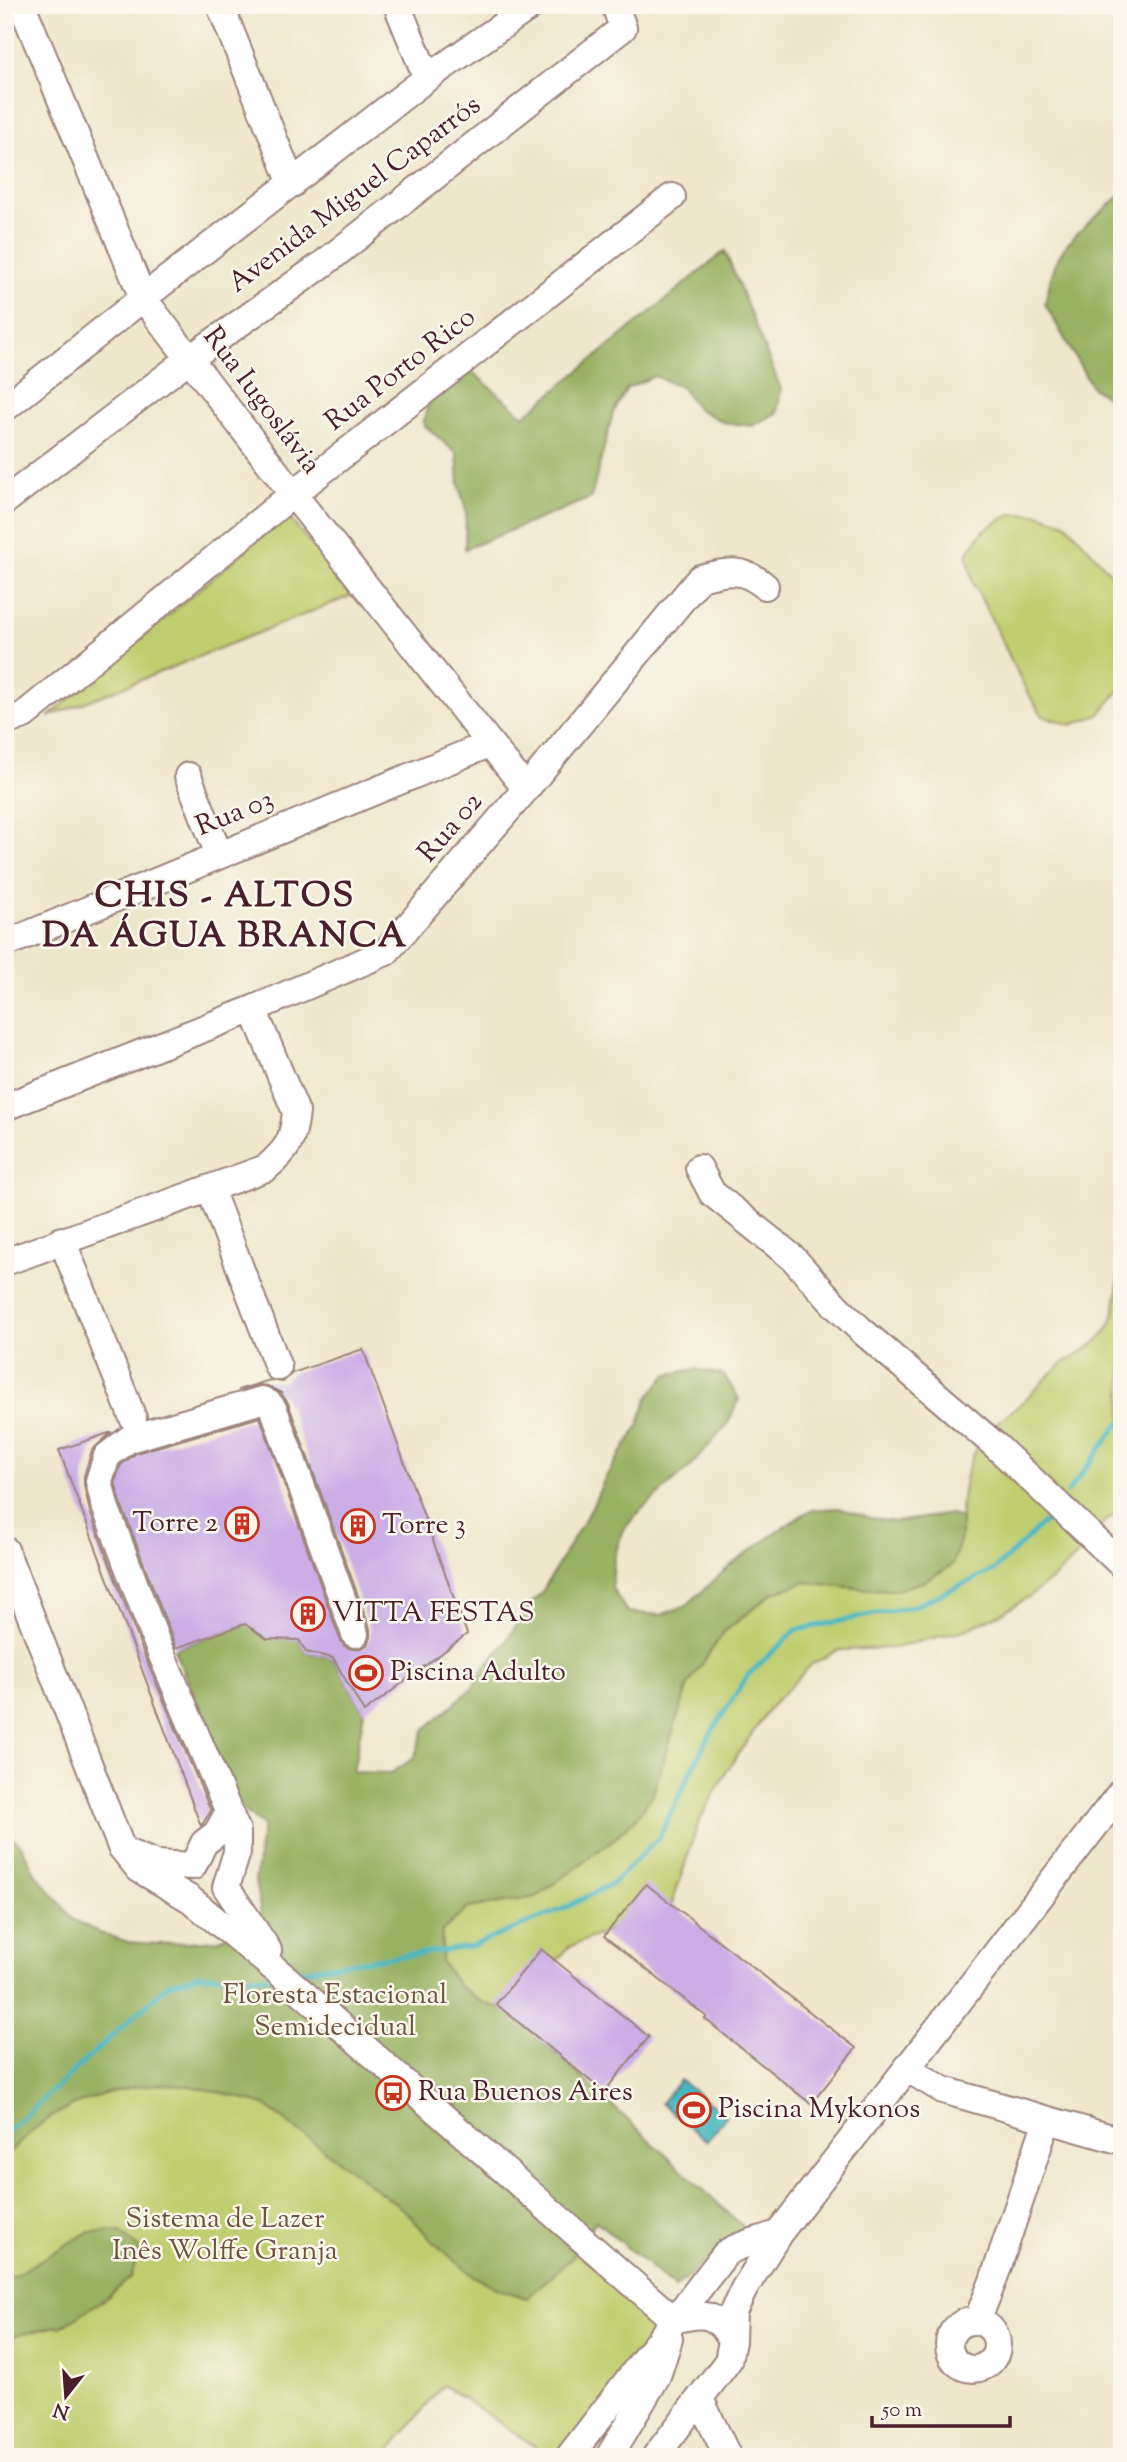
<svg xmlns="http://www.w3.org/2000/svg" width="1127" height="2462" font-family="'Sorts Mill Goudy',serif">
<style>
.green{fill:#c1ce6f;stroke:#86764d;stroke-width:2}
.forest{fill:#98b162;stroke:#716846;stroke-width:2}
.water{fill:#48b7c0;stroke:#496b76;stroke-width:2}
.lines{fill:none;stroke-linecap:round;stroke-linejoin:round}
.stream{stroke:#48b7c0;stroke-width:5}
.building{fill:#cbaee6}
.minor-casing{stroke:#9c837c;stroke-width:30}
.minor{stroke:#fff;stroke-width:26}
.labels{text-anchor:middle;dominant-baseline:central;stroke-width:5;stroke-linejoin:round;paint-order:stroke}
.street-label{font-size:28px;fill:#4a1f2b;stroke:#fbf7ec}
.poi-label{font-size:28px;fill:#4a1f2b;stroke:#fbf7ec;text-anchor:start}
.park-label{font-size:28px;fill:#6e543f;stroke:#fbf7ec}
.district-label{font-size:35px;font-weight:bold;letter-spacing:2px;fill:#4a1f2b;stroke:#fbf7ec}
</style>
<rect width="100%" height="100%" fill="#fbf7ec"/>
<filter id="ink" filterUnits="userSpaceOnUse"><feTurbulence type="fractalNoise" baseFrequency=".0143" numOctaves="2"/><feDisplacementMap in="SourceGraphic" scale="14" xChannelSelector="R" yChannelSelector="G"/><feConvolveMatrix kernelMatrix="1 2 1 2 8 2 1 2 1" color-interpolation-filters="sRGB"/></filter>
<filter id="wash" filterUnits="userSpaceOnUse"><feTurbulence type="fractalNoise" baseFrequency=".00686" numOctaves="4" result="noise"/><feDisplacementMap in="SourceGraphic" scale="28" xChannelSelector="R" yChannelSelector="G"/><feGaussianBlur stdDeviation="1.57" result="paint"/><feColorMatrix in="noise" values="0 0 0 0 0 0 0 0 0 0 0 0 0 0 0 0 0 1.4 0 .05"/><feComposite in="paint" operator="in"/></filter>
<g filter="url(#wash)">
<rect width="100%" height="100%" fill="#efe7cc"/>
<path class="green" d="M 1011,514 L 1038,514 L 1066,523 L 1122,586 L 1122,687 L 1099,715 L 1071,725 L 1043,716 L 1027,692 L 973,582 L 967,553 L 984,530 Z
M 287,515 L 353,595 L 48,717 Z
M 1122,1260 L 1122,1509 L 1096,1529 L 1077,1556 L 1055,1577 L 1030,1596 L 1004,1612 L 968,1629 L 894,1648 L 838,1650 L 812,1664 L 771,1706 L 728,1769 L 699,1821 L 672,1904 L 569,1947 L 511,2012 L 483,2003 L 458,1985 L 441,1961 L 442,1931 L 468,1908 L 536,1897 L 614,1839 L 652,1796 L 688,1685 L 707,1654 L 724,1632 L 773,1593 L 805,1582 L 867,1589 L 961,1537 C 960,1495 963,1458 993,1427 C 1000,1419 1010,1413 1018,1406 C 1033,1393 1045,1378 1061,1365 C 1078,1353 1100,1345 1110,1324 C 1119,1305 1116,1280 1122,1260 Z
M 217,1940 L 663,2326 L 562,2457 L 551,2457 L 443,2385 L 384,2457 L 5,2457 L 5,2134 Z"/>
<path class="forest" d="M 1122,194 L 1122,404 L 1117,404 L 1092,387 L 1045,304 C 1049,285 1053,263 1065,247 C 1081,226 1103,212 1122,194 Z
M 725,251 L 781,389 L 777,413 L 752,426 L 723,422 L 698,409 L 681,387 L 655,376 L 627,388 L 613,413 L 591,498 L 465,549 L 466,511 L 459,484 L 457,454 L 423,424 L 430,396 L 468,368 L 524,416 Z
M 695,1369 L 724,1375 L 739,1399 L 727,1425 L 690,1467 L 642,1509 L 623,1530 L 614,1558 L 612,1588 L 627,1612 L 661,1615 L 687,1605 L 731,1565 L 782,1528 L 810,1510 L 838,1508 L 866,1517 L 895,1522 L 951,1514 L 961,1518 L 961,1537 L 952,1565 L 925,1581 L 897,1590 L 867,1589 L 805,1582 L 773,1593 L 724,1632 L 688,1685 L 652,1796 L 636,1818 L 614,1839 L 536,1897 L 468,1908 L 442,1931 L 441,1961 L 458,1985 L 483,2003 L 511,2012 L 749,2232 L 704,2262 L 675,2288 L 596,2221 L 571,2258 L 527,2298 L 499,2289 L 473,2276 L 431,2240 L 408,2213 L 264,2105 C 236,2096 208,2088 179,2085 C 136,2080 71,2100 37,2127 C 26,2136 16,2147 5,2157 L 5,1831 L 21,1845 L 35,1873 L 74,1920 L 100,1933 L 128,1942 L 158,1944 L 217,1940 L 262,1919 L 255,1881 L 263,1826 L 240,1807 L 174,1649 L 245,1624 L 299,1640 L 306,1652 L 333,1658 L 364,1712 L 353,1772 L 391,1773 L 414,1758 L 424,1730 L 472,1688 L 488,1663 L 506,1642 L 523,1613 L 542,1592 L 593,1505 L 605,1478 L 638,1427 L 647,1399 L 666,1375 Z
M 119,2231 L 140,2249 L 131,2277 L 109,2296 L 61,2327 L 57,2326 L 5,2338 L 5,2281 L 88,2232 Z"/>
<path class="water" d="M 680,2080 L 726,2116 L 707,2141 L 661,2103 Z"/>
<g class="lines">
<path class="stream" d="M 1068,1492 L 1118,1425 L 1122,1423
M 301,1971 L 347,1963 L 470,1947 L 565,1908 L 613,1883 L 659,1837 L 706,1741 L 748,1675 L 796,1630 L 915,1606 L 994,1570 L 1048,1519
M 5,2134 L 169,1984 L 200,1975 L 268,1977"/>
</g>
<g id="blocks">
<path class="building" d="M 363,1349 L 467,1634 L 364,1712 L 333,1658 L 306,1652 L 299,1640 L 267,1639 L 245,1624 L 176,1648 L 120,1501 L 115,1482 L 121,1465 L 136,1453 L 260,1417 L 340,1639 L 344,1646 L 352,1649 L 361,1648 L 367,1645 L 370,1637 L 370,1629 L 288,1403 L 281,1393 L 268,1386 L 258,1385 L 238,1390 L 270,1380 L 283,1382 L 292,1373 Z
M 112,1432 L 92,1450 L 84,1476 L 84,1485 L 90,1512 L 143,1652 L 211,1811 L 201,1826 L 59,1450 Z
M 646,1884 L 856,2048 L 811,2104 L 705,2019 L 707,2017 L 604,1936 Z
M 541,1949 L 649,2037 L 604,2092 L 496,2004 Z"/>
</g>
</g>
<g filter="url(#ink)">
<use href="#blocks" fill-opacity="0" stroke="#9c837c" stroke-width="2"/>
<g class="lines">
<g class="minor-casing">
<path id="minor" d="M 22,5 L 143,298 L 293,494 L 526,789
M 220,5 L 292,184
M 397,5 L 427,78
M 5,408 L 143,298 L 427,78 L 532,5
M 5,501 L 189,359 L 323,264 L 623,28 L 615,5
M 5,722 L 24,715 L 293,494 L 672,197
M 188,776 L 219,855
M 5,944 L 489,744
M 5,1107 L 253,1009 L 386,952 L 526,789 L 700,578 C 726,571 743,567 765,586
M 699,1168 L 712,1193 L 793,1258 L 835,1305 L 861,1330 L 996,1446 L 1122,1565
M 210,1189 L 278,1367
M 62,1240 L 133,1418
M 5,1262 L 266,1168 C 288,1149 293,1141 296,1112 L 253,1009
M 5,1550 L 121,1847 L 139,1869 L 190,1899 L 287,1979 L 674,2320
M 131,1854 L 156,1864 L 193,1866 L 204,1843 L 217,1833 L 228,1813
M 268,1950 L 226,1887 L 237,1852 L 237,1831 L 158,1646 L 105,1506 L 99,1481 L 107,1456 L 129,1439 L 262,1400 C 274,1404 275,1413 279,1424 L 355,1634
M 908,2069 L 943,2090 L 1122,2141
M 674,2320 C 704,2312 716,2312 732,2341
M949 2345a24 24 0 1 1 48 0a24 24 0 1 1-48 0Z
M 977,2321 L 993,2281 L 1047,2120
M 700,2399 L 728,2457
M 569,2457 L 726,2253 C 743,2242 761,2241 779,2233
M 609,2457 L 657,2376 L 669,2339
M 655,2457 L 728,2361 L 732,2341 L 733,2312 L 744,2289 L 779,2233 L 1122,1791"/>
</g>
<use href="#minor" class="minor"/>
</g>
</g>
<defs>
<g id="building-ring" transform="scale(1.75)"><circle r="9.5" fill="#fbf7ec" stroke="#c8321e" stroke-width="1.5"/><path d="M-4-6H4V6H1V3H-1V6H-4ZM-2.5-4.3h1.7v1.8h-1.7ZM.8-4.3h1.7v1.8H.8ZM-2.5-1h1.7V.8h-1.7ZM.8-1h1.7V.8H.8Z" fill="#c8321e"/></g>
<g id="stadium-ring" transform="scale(1.75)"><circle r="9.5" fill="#fbf7ec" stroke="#c8321e" stroke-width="1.5"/><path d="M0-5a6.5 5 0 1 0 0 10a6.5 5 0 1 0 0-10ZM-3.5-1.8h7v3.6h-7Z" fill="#c8321e"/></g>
<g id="bus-ring" transform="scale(1.75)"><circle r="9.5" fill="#fbf7ec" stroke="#c8321e" stroke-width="1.5"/><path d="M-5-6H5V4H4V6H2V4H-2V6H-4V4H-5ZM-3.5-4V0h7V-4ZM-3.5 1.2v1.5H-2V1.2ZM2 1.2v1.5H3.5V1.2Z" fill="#c8321e"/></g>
</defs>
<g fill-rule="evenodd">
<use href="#building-ring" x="242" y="1524"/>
<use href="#building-ring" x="358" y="1526"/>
<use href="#building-ring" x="308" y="1614"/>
<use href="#stadium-ring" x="366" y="1673"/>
<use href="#bus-ring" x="393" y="2093"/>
<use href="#stadium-ring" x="694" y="2110"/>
</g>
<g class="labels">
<g class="street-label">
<text transform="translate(355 195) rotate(-37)">Avenida Miguel Caparrós</text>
<text transform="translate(401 370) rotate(-38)">Rua Porto Rico</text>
<text transform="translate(261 401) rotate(53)">Rua Iugoslávia</text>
<text transform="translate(235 814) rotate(-22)">Rua 03</text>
<text transform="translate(451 828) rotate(-49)">Rua 02</text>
</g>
<g class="poi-label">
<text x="218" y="1524" text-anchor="end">Torre 2</text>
<text x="382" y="1526">Torre 3</text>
<text x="332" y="1614">VITTA FESTAS</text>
<text x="390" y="1673">Piscina Adulto</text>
<text x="418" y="2093">Rua Buenos Aires</text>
<text x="718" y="2110">Piscina Mykonos</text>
</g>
<g class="park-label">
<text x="335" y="1996">Floresta Estacional<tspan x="335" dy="32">Semidecidual</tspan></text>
<text x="225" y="2220">Sistema de Lazer<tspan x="225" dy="32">Inês Wolffe Granja</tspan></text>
</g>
<g class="district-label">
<text x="225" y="897">CHIS - ALTOS<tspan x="225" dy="40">DA ÁGUA BRANCA</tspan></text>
</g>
</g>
<rect width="1127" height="2462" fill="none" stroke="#fbf7ec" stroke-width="28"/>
<g transform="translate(66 2396) rotate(197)" stroke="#fbf7ec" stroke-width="5" paint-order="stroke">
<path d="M0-5L12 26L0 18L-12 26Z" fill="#4a1f2b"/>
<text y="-10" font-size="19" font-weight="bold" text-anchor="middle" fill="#4a1f2b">N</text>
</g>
<path d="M872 2416v10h138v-10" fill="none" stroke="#4a1f2b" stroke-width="3.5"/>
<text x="882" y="2416" font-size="21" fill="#4a1f2b" stroke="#fbf7ec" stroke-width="5" paint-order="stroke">50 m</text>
</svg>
